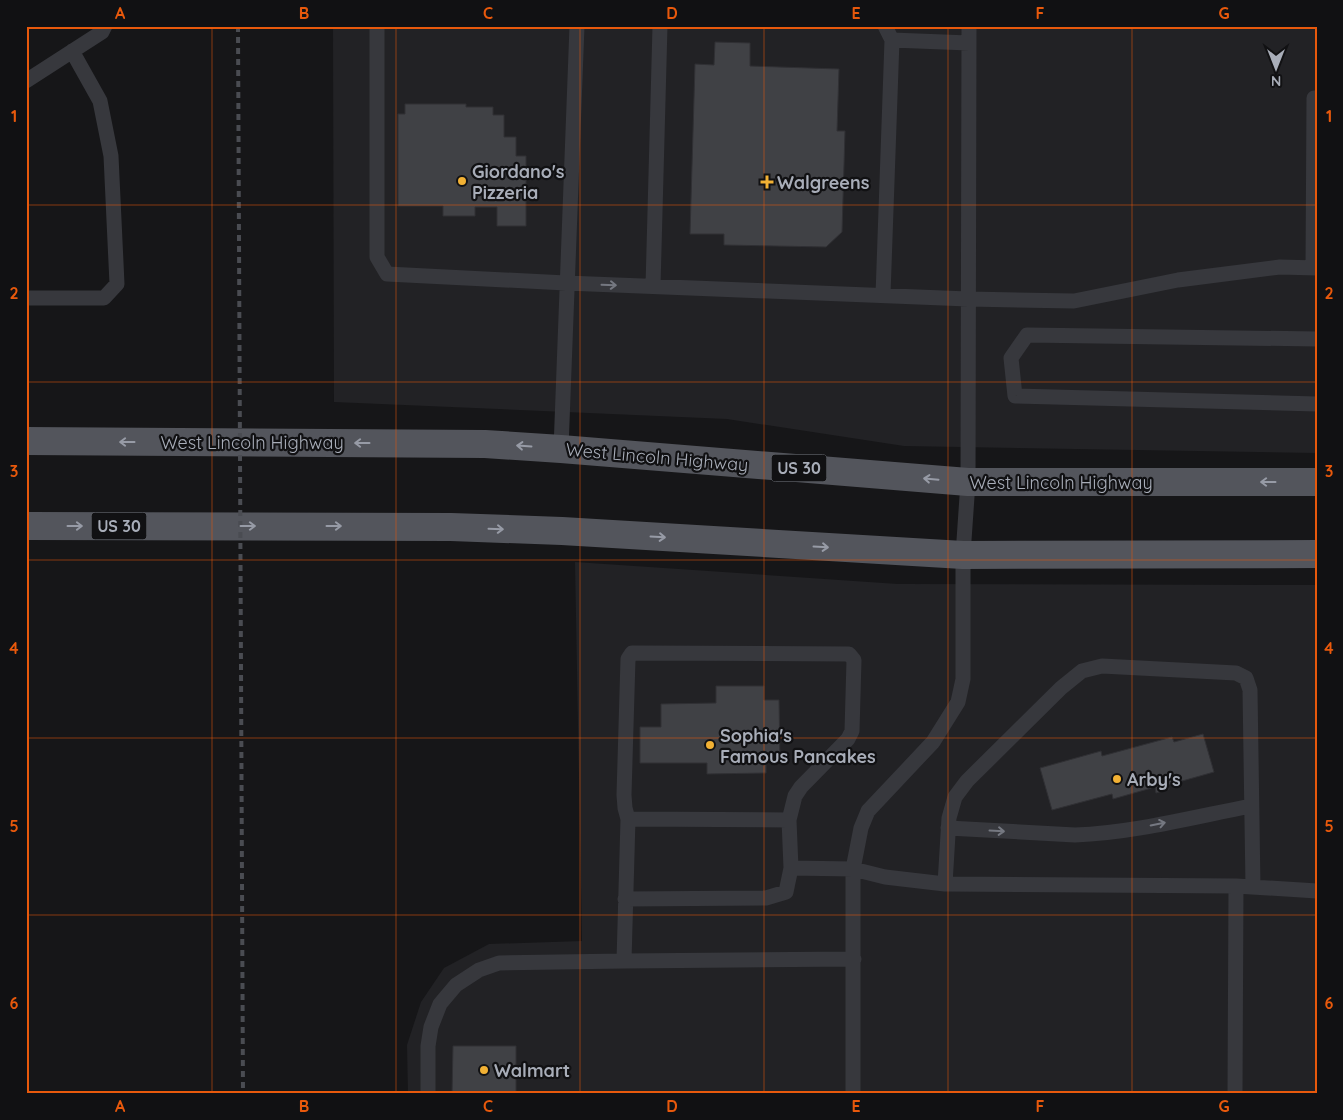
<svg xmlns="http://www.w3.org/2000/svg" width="1343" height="1120" font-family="Quicksand,sans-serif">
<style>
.built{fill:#222225}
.building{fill:#404145;stroke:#303034}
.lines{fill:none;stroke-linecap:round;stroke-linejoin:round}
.lane{stroke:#37383d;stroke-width:15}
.primary{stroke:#53555c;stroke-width:28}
.rail{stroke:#4a4c52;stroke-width:4;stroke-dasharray:6 5;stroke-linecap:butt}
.oneway{stroke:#757881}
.oneway2{stroke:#979ba6}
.grid{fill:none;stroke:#e8590c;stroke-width:1;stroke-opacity:0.55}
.poi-dot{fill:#f2b134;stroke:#111113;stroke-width:2}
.labels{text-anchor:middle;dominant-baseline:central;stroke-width:4.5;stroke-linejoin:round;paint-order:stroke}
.shield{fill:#111113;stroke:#7b7e86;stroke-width:1}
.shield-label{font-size:16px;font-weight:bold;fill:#a8adb8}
.poi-label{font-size:18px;font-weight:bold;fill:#a8adb8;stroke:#111113;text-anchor:start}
.street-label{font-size:18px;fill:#a8adb8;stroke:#111113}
.neatline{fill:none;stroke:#e8590c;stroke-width:2}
.grid-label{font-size:16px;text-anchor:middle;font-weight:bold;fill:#e8590c}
</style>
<rect width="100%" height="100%" fill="#161618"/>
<path class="built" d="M 333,26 L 1317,26 L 1317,453 L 904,446 L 727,419 L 334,402 Z
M 575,562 L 898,584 L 1317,585 L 1317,1094 L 408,1094 L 407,1045 L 421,1002 L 444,968 L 489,944 L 582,941 Z"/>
<path class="building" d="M 715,42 L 750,43 L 750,66 L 839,69 L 837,131 L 845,131 L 842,232 L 826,247 L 724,245 L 724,234 L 690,234 L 695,64 L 714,65 Z
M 405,104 L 466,104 L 466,107 L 493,107 L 493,115 L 504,115 L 504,137 L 516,137 L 516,156 L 526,156 L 526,226 L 497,226 L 497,207 L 475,207 L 475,216 L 443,216 L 443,206 L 398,206 L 398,114 L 405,114 Z
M 716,686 L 764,686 L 764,700 L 779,700 L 780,762 L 766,763 L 766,773 L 707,774 L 707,763 L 640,763 L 640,727 L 661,727 L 661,704 L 716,703 Z
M 1203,734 L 1214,772 L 1168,785 L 1169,789 L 1156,793 L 1155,787 L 1113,799 L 1112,794 L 1052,810 L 1040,768 L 1101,751 L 1102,756 L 1172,737 L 1174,742 Z
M 453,1046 L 516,1046 L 516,1094 L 452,1094 Z"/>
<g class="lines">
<path class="lane" d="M 377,26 L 377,257 L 387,274 L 566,283 L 968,299 L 1074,301 L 1178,280 L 1280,267 L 1317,268
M 885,26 L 892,40
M 26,81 L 102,32 L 105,26
M 1313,268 L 1314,98 L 1317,98
M 653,286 L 660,26
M 883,295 L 892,40 L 969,43
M 26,298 L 104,298 L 117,284 L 111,156 L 100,101 L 72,51
M 1317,339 L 1027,335 L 1011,358 L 1015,396 L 1317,404
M 561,449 L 577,26
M 628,819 L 625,808 L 624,795 L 628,659 L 632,653 L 849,654 L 854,660 L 852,731 L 848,739 L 801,787 L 795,796 L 789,820
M 948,828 L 1075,835 C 1133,833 1194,817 1251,806
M 945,884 L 949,818 L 955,797 L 967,781 L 1061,688 L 1082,671 L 1102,666 L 1236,673 L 1246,678 L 1250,690 L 1253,887
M 625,899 L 766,898 L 786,892 L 791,868
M 624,961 L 628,819 L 789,820 L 791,868 L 853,869 L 885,877 L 945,884 L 1236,886 L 1317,891
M 428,1094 L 428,1046 L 431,1027 L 440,1004 L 456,985 L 479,970 L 499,963 L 624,961 L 854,959
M 853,1094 L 853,869 L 861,828 L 868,811 L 933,742 L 958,702 L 963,679 L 963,555 L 968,482 L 969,26
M 1235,1094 L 1236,886"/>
<path class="primary" d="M 26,441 L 485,444 L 561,449 L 968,482 L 1317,482
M 26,526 L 451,527 L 562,531 L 963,555 L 1317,554"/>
<path class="rail" d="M 238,26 L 243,1094"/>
</g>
<defs><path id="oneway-shaft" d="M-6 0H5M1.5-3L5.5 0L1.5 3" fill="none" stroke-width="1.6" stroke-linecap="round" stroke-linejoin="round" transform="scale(1.25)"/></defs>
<g class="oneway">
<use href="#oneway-shaft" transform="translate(609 285) rotate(2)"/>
<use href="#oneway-shaft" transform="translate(1158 824) rotate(-11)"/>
<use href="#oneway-shaft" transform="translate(997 831) rotate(3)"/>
</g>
<g class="oneway2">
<use href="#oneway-shaft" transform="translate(127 442) rotate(-180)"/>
<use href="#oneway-shaft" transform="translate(362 443) rotate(-180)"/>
<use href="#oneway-shaft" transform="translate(524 446) rotate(-176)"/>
<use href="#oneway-shaft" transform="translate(931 479) rotate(-175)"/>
<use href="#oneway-shaft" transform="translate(1268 482) rotate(180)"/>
<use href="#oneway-shaft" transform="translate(75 526)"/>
<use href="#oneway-shaft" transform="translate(248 526)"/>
<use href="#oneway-shaft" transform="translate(334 526)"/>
<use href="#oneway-shaft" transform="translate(496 529) rotate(2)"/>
<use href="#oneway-shaft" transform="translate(658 537) rotate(3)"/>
<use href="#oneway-shaft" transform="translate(821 547) rotate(3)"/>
</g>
<path class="grid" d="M 212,26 L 212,1094M 396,26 L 396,1094M 580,26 L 580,1094M 764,26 L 764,1094M 948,26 L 948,1094M 1132,26 L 1132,1094M 26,205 L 1317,205M 26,382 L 1317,382M 26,560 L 1317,560M 26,738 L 1317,738M 26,915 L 1317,915"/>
<g class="poi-dot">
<circle cx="462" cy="181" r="5"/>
<path d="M764.5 174.5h5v5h5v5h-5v5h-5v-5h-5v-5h5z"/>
<circle cx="710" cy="745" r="5"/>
<circle cx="1117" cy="779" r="5"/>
<circle cx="484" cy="1070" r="5"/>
</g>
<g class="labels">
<g class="shield">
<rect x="771.5" y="454.5" width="55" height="27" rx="4"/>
<rect x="91.5" y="512.5" width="55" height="27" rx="4"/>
</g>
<g class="shield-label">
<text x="799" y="468">US 30</text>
<text x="119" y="526">US 30</text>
</g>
<g class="poi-label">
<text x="472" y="171">Giordano's<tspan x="472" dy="21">Pizzeria</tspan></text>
<text x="777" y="182">Walgreens</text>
<text x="720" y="735">Sophia's<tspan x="720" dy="21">Famous Pancakes</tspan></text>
<text x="1127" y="779">Arby's</text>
<text x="494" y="1070">Walmart</text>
</g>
<g class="street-label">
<text x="252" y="442">West Lincoln Highway</text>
<text transform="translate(657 457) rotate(5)">West Lincoln Highway</text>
<text x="1061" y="482">West Lincoln Highway</text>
</g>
</g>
<rect width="1343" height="1120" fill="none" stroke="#111113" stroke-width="55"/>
<g transform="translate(1276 68) rotate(180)" stroke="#111113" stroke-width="4" paint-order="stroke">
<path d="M0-4L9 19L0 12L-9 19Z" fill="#a8adb8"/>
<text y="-8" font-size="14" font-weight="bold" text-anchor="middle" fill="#a8adb8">N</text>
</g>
<rect x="28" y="28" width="1288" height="1064" class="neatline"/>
<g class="grid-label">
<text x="120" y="19">A</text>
<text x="304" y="19">B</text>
<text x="488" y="19">C</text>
<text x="672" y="19">D</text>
<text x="856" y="19">E</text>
<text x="1040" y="19">F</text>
<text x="1224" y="19">G</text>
<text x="14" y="122">1</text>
<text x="1329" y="122">1</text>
<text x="14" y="299">2</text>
<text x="1329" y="299">2</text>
<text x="14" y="477">3</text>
<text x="1329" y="477">3</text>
<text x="14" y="654">4</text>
<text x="1329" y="654">4</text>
<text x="14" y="832">5</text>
<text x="1329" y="832">5</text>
<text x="14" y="1009">6</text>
<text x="1329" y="1009">6</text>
<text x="120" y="1112">A</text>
<text x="304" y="1112">B</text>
<text x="488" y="1112">C</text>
<text x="672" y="1112">D</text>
<text x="856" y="1112">E</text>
<text x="1040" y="1112">F</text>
<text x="1224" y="1112">G</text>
</g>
</svg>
